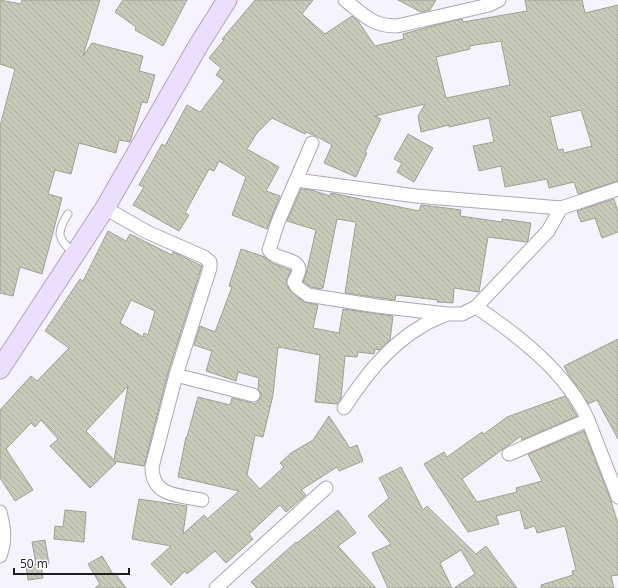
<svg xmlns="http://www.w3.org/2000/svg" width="618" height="588" font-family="'Open Sans',sans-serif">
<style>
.building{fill:url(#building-back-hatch);stroke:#a0a08f;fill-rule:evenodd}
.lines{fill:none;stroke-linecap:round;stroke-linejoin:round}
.lane-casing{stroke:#ada6b7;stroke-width:9}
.street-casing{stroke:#ada6b7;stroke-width:15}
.secondary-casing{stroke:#ada6b7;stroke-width:21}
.lane{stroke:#fff;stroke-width:7}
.street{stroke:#fff;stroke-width:13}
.secondary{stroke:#ecdefd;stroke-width:19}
</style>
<defs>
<pattern id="building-back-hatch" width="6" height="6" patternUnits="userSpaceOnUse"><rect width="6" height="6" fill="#c9cab7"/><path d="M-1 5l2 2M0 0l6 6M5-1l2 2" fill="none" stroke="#acad9d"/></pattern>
</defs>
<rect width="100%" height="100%" fill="#f7f3fe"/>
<path class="building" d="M 0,0 L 21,4 L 22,0 L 100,0 L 83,56 L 92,43 L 143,56 L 139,71 L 155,75 L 147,103 L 142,102 L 130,142 L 119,140 L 116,153 L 79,143 L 71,174 L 55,170 L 48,194 L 62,198 L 42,274 L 20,267 L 13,296 L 0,293 L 0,126 L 15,69 L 0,64 Z
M 123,0 L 187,0 L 163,46 L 135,30 L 136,27 L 115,12 Z
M 255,0 L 313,0 L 302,14 L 325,34 L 352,16 L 358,21 L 375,46 L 404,39 L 403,34 L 448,22 L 462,19 L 463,22 L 527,11 L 525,0 L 582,0 L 585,13 L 618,5 L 618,181 L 578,194 L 574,182 L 549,188 L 547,179 L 505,187 L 501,166 L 479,171 L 473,146 L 494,142 L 489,118 L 449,127 L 449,125 L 421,132 L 418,116 L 425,104 L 375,116 L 381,119 L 365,152 L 367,153 L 356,177 L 324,163 L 332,145 L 316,136 L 306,132 L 305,134 L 272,118 L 257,133 L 247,149 L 279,167 L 266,191 L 280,196 L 267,229 L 232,215 L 246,177 L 219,161 L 214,171 L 209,169 L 185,213 L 189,215 L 179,231 L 133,205 L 144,187 L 139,185 L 162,144 L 165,146 L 187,105 L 200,112 L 224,81 L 216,75 L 221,68 L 209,58 L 224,40 L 222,39 ZM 501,41 L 510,85 L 446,98 L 436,57 L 470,49 L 469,46 ZM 581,110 L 592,146 L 564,153 L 563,149 L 558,150 L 550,117 Z
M 398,0 L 436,0 L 430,10 L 421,12 Z
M 408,134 L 433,148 L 414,182 L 397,172 L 402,163 L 394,159 Z
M 301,189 L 311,190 L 330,196 L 331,193 L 419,211 L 421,205 L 439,207 L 461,210 L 460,216 L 502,222 L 502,219 L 531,223 L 528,240 L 527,242 L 488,237 L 479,292 L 454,288 L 453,303 L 437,302 L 438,300 L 396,295 L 395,300 L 345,293 L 356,222 L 337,219 L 323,288 L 321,288 L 321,289 L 311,287 L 303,282 L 306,274 L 316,230 L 287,221 Z
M 614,199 L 618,212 L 618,232 L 602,238 L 595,218 L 581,222 L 577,211 Z
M 108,231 L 126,241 L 130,234 L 172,255 L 173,252 L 202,266 L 168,373 L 144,466 L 114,461 L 116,463 L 90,488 L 50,446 L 58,439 L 41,420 L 35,427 L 31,423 L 6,449 L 33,490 L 15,501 L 0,478 L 0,410 L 31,376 L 37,381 L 69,348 L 45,331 L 80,279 L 83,281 ZM 131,300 L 155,311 L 148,335 L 144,333 L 143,337 L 120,323 ZM 128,386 L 114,460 L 86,431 Z
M 241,249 L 265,257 L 272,263 L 291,270 L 286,282 L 290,291 L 304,302 L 318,305 L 313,328 L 339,333 L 343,309 L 393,316 L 390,340 L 379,350 L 375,349 L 374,354 L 358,352 L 357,357 L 345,356 L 341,398 L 337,404 L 315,402 L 320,355 L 278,347 L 273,395 L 263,437 L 255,435 L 247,475 L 260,489 L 284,467 L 280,463 L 291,453 L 313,440 L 329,416 L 350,448 L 357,445 L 363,461 L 339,471 L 337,467 L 301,490 L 306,495 L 286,512 L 280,505 L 249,534 L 253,539 L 226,563 L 215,551 L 187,574 L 185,571 L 171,585 L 151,564 L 171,546 L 132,539 L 139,499 L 187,506 L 183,534 L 204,515 L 207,519 L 239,491 L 178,477 L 186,437 L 187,437 L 198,397 L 230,405 L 232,398 L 256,404 L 261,397 L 261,393 L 258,389 L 259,378 L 238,372 L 236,381 L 206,371 L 212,351 L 194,345 L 200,326 L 215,332 L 232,287 L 229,286 Z
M 618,339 L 618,439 L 597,400 L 588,404 L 568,374 L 564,366 Z
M 565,396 L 577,416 L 522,440 L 521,436 L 462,479 L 477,502 L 517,492 L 516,488 L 542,481 L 528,454 L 584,431 L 611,501 L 618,524 L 618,575 L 611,576 L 614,588 L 541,588 L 541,585 L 573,575 L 572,571 L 576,570 L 565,526 L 537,533 L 535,526 L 525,529 L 520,510 L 496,516 L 499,524 L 468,532 L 424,464 L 444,452 L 447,457 L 482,432 L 484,434 L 507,417 Z
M 401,467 L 423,510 L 427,506 L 476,554 L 486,546 L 517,588 L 454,588 L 475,574 L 461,550 L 440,563 L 452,588 L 388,588 L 372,553 L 391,544 L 368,516 L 389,498 L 379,478 Z
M 65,510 L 86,512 L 84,542 L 54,539 L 55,526 L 63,527 Z
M 338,510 L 356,533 L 338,546 L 376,588 L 257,588 L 251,582 L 296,542 L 297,543 Z
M 45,540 L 49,564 L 41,565 L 43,578 L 28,580 L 26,565 L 36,564 L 32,542 Z
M 102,556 L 113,574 L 115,573 L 126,588 L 95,588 L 100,584 L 88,564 Z"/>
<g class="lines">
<g class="lane-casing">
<path id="lane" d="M 68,214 C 55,234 58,239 75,254"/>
</g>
<g class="street-casing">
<path id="street" d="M 345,0 C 364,15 372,26 397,26 L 489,5 L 499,0
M 296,180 L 312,143
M 105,208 L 147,232 L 204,257 L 210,262 L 210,268 L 176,375 L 152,467 C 152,497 179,495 202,500
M 561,208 L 548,231 L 476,307 L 462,314 L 447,314 L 377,306 L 308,295 L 297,287 L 294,282 C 296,278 299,273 299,269 C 298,258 275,260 269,250 L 278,222 L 296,180 L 416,196 L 561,208 L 618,189
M 476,307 C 518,335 567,373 588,420 L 618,497
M 176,375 L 253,395
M 344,408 C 365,376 388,346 422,326 C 429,321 438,318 447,314
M 509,454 L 588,420
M 0,512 C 4,528 6,539 0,556
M 216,588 L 326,488"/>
</g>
<g class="secondary-casing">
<path id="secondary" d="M 0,369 L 105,208 L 198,46 L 227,0"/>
</g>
<use href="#lane" class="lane"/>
<use href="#street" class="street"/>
<use href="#secondary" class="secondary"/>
</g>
<path d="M14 568v6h115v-6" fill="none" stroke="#1f1d23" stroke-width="2"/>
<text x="20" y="568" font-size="12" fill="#1f1d23" stroke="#ffffff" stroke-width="3" paint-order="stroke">50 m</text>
</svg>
